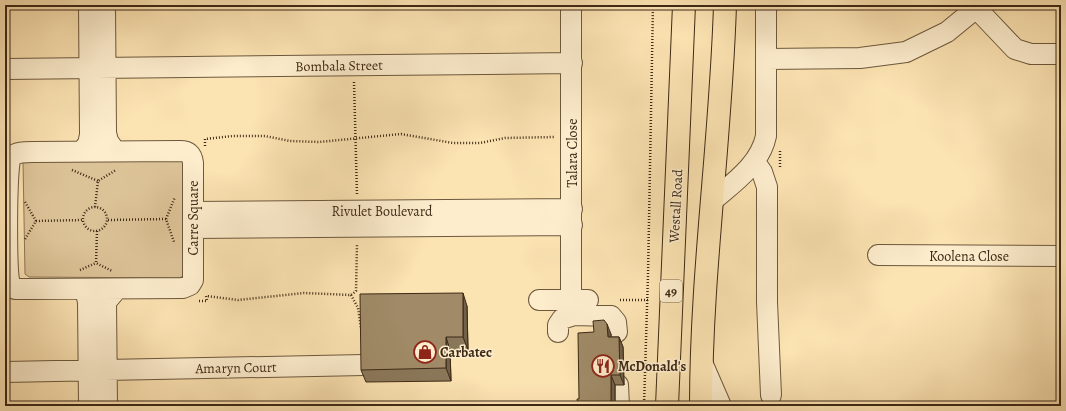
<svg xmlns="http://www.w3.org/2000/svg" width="1066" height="411" font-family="Alegreya,serif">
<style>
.green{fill:#dcc397;stroke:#8c7656}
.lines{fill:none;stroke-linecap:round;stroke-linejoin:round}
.minor-casing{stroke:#6d583d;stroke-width:22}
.major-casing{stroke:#3d2916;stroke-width:24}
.path{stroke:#3d2916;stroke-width:2.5;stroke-dasharray:1 2;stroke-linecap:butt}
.minor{stroke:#fdedcd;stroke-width:20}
.major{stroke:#fce3b2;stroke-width:22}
.wall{fill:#8a7759;stroke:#3d2916}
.shaded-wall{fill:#706148;stroke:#3d2916}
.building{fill:#a08a67;stroke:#3d2916}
.labels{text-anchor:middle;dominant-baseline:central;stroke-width:3;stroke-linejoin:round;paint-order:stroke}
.shield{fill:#fdedcd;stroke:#77644d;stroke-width:1}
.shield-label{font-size:13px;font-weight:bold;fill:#3d2916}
.street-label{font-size:14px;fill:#3d2916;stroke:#fdedcd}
.poi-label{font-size:14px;font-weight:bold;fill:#3d2916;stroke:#fdedcd;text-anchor:start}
</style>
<rect width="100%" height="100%" fill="#fce3b2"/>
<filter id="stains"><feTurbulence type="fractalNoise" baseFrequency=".005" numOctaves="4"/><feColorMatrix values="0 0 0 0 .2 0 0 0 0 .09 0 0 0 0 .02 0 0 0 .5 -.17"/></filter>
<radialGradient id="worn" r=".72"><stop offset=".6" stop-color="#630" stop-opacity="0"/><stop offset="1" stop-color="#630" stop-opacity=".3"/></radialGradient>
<path class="green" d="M 184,156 L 190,273 L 179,278 L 29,277 L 25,274 L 23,161 Z"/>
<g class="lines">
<g class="minor-casing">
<path id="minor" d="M 105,5 L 106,133 L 108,141 L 115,151
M 571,5 L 571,301
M 977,9 L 1015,49 L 1031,54 L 1061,54
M 766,59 L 860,58 L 906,52 L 947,32 L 980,5
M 5,69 L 572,63
M 82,151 L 88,144 L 90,135 L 89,5
M 180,151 C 189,151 192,155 193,163 L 193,280 L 190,285 L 183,288 L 26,289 L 15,289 L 10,284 C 6,272 6,164 11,157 C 16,152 25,152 32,152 Z
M 755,162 L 762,172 L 767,187 L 767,302 L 771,395
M 711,202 C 733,183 760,165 766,136 L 766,5
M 193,212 L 572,209
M 193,228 L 572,225
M 878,255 L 1061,256
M 85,289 L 88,302 L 89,406
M 539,300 L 588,300
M 558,332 L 558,325 L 562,319 L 574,315 L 611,316 L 616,322 L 617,332
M 701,360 L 721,406
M 5,372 L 364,365
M 618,385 L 619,406
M 107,406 L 106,302 L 117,289"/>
</g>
<g class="major-casing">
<path id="major" d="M 667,406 L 684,5
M 701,406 C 701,272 721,139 725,5"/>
</g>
<path class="path" d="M 354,82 L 357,195
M 205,146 L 205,139 L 233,136 L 265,136 L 290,141 L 319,142 L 401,134 L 453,143 L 480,143 L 505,138 L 554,137
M 780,151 L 780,168
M 72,170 L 98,181
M 25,202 L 36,221
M83 219a12 12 0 1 1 24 0a12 12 0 1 1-24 0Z
M 95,207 L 98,181 L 116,170
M 166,219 L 175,197
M 108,220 L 166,219 L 174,242
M 97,231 L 96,263 L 112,271
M 25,239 L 36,221 L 83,220
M 80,270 L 96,263
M 351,295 L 358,308 L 361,328
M 620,300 L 648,300
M 199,301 L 207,301 L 206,296 L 238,300 L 304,293 L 351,295 L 356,291 L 357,244
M 644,406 L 648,275 L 653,5"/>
<use href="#minor" class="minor"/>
<use href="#major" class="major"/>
</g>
<path class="wall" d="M 467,306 L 468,350 L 450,350 L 451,381 L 366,382 L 361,370 Z
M 611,334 L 611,337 L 619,337 L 623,347 L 624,385 L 615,385 L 615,406 L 578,406 L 579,399 Z"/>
<path class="shaded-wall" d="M 463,293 L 467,306 L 468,350 L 463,337 Z
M 607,324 L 611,334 L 611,347 L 608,337 Z
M 446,337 L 450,350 L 451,381 L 446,368 Z
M 619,337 L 623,347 L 624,385 L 620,375 Z
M 611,375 L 615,385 L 615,406 L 612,406 L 611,405 Z"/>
<path class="building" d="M 463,293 L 463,337 L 446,337 L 446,368 L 361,370 L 360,294 Z
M 604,320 L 607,324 L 608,337 L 619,337 L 620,375 L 611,375 L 611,405 L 578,406 L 577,399 L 579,399 L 578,333 L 594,332 L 593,321 Z"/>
<defs>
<g id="shop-ring" transform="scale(1.15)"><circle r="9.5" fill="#fdedcd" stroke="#8f2418" stroke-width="1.5"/><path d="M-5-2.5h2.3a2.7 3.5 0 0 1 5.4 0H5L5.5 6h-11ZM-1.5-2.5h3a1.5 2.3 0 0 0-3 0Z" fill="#8f2418"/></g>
<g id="restaurant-ring" transform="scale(1.15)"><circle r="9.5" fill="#fdedcd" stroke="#8f2418" stroke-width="1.5"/><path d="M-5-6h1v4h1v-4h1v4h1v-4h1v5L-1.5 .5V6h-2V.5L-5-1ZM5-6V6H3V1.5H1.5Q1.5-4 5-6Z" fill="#8f2418"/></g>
</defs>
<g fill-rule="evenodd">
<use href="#shop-ring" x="425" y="352"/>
<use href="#restaurant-ring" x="603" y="366"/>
</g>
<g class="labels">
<rect class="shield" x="660" y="280" width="22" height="22" rx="3"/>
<g class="shield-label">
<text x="671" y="291">49</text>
</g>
<g class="street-label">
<text transform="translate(339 66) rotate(-1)">Bombala Street</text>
<text transform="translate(572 153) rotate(-90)">Talara Close</text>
<text transform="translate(676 206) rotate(-87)">Westall Road</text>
<text x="382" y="211">Rivulet Boulevard</text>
<text transform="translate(193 218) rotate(-90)">Carre Square</text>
<text x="969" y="256">Koolena Close</text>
<text transform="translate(236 368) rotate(-1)">Amaryn Court</text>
</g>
<g class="poi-label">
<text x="440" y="352">Carbatec</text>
<text x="618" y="366">McDonald's</text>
</g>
</g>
<rect width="1066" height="411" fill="none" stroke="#fce3b2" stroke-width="20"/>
<rect x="6" y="6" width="1054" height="399" fill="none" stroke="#3d2916" stroke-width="2"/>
<rect x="10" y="10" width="1046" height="391" fill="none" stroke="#3d2916"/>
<rect width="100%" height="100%" filter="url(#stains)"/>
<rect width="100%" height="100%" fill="url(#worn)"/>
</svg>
